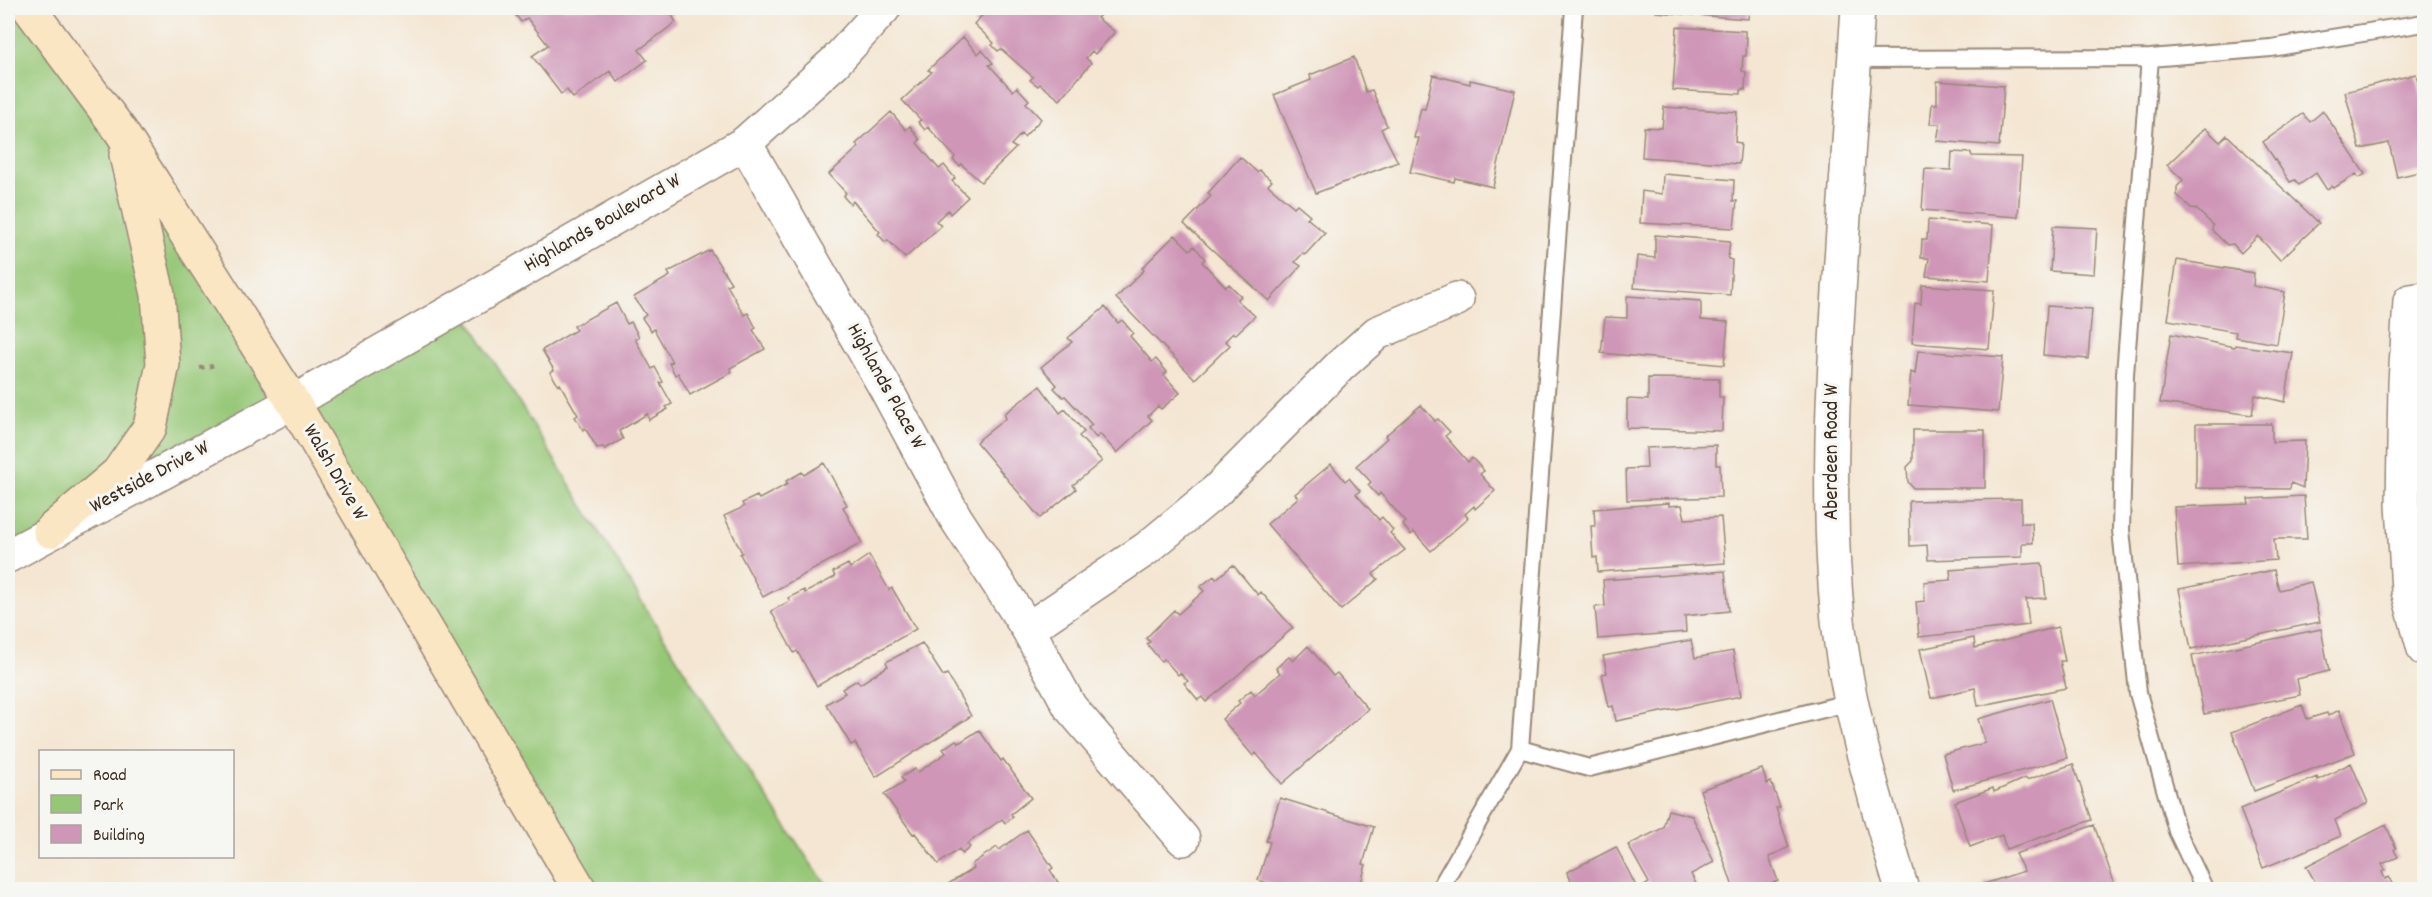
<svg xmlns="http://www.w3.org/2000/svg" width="2432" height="897" font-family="Dekko,sans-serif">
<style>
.green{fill:#96c777;stroke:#68784a;stroke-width:1.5}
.building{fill:#cf96b7}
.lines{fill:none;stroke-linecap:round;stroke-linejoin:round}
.service-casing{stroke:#988878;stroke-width:20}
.minor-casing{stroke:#988878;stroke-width:36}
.tertiary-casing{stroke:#988878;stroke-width:36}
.secondary-casing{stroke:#988878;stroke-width:36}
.path{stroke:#988878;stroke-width:4;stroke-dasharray:4.5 4.5;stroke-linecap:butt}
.service{stroke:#fff;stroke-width:16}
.minor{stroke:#fff;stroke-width:33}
.tertiary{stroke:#fff;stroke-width:33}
.secondary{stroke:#fbe6c4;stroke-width:33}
.labels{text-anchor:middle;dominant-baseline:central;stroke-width:6;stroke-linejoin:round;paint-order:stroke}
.street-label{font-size:21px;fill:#3b2a1e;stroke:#f6f6f2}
</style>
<rect width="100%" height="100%" fill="#f6f6f2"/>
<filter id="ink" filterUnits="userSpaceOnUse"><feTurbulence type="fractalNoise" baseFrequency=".0167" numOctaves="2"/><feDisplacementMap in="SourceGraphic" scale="12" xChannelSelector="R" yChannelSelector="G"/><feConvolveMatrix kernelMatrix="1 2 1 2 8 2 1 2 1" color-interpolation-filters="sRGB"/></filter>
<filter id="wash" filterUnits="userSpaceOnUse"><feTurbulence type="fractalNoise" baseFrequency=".008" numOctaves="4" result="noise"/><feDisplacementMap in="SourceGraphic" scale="24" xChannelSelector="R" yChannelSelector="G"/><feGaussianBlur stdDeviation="1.35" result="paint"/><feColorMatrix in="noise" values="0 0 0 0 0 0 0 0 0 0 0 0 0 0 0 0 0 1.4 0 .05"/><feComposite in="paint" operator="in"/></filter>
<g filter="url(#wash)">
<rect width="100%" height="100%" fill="#f4e6d2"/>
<path class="green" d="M 8,8 L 20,8 L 292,401 L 460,306 L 703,701 L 813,867 L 831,889 L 580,889 L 292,402 L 8,556 Z"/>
<g id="blocks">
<path class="building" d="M 510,8 L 674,8 L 677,11 L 671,14 L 676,22 L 639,50 L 647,60 L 618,82 L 610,71 L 573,98 L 567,90 L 561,94 L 532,56 L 548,45 L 527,18 L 521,22 Z
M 989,8 L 1094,8 L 1101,14 L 1097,18 L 1115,32 L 1095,54 L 1092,51 L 1086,58 L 1091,63 L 1060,100 L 1040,84 L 1038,86 L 1030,80 L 1033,77 L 1001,49 L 998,51 L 992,45 L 994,43 L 974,24 Z
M 1656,8 L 1749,8 L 1748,19 L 1656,12 Z
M 1677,27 L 1745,31 L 1745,37 L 1747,37 L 1746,56 L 1743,56 L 1742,71 L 1746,72 L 1745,90 L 1741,90 L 1741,94 L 1673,90 Z
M 963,37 L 978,54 L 982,50 L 993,63 L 989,65 L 1013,91 L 1017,87 L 1029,100 L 1026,103 L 1041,119 L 1024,137 L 1021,134 L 1011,145 L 1016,148 L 981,182 L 961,164 L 960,166 L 953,160 L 955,157 L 928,127 L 925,130 L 918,122 L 921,120 L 902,100 L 932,72 L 928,70 Z
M 1354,57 L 1366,92 L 1372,90 L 1387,126 L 1381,129 L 1398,162 L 1316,193 L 1274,95 L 1311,80 L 1310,75 Z
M 2416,74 L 2424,107 L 2424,171 L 2397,177 L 2389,143 L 2360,149 L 2345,92 Z
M 1433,75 L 1470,84 L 1470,80 L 1515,90 L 1493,187 L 1455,178 L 1454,182 L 1410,172 L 1419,138 L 1414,138 L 1421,108 L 1425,109 Z
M 1937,81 L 2004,86 L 1999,146 L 1937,141 L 1940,124 L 1930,124 L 1932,104 L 1937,104 Z
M 1664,107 L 1737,112 L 1735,142 L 1741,143 L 1739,164 L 1642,157 L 1644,127 L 1662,128 Z
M 2323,111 L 2365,174 L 2359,178 L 2356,174 L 2334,188 L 2332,186 L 2327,190 L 2316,173 L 2299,185 L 2295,180 L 2290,182 L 2263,142 L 2303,114 L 2310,122 Z
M 891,112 L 906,130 L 910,126 L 920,140 L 917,143 L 939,169 L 944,165 L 955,178 L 952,181 L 968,197 L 950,214 L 948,210 L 936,221 L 941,226 L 905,258 L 888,240 L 885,242 L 878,234 L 880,232 L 853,201 L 850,204 L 843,196 L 846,193 L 829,174 L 859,147 L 856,144 Z
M 2205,128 L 2220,142 L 2227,135 L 2319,223 L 2280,260 L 2258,236 L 2241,253 L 2233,244 L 2227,245 L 2212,230 L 2213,225 L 2196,209 L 2191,208 L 2177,195 L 2177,187 L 2183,180 L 2167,165 Z
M 1952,152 L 1971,153 L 1972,156 L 2022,157 L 2018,217 L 1922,210 L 1925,169 L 1951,170 Z
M 1240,157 L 1257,172 L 1259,170 L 1272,181 L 1268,185 L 1294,207 L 1297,204 L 1310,215 L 1307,218 L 1325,233 L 1305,255 L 1303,253 L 1295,262 L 1301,266 L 1269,301 L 1184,224 L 1211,196 L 1208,193 Z
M 1663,174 L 1734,180 L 1733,201 L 1737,201 L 1734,228 L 1640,223 L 1642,191 L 1662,194 Z
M 1928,220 L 1993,225 L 1989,281 L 1926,276 L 1929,258 L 1921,258 L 1922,239 L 1927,240 Z
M 2053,226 L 2097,228 L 2094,274 L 2050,271 Z
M 1175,235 L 1190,250 L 1194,246 L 1205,259 L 1202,262 L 1226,287 L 1229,284 L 1241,296 L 1237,300 L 1255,316 L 1236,334 L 1233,333 L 1225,341 L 1230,345 L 1195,379 L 1116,298 L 1144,270 L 1142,268 Z
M 1655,235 L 1730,241 L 1728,259 L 1732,260 L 1730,295 L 1634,288 L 1637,256 L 1655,258 Z
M 710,250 L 731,283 L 727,285 L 744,315 L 748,313 L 756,328 L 753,330 L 765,349 L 730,368 L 732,372 L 690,395 L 678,373 L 675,375 L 669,363 L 672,362 L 654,329 L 651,331 L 642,318 L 646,315 L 634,297 L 670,276 L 668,272 Z
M 2177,260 L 2254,273 L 2253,286 L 2285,292 L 2277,344 L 2235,337 L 2236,332 L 2168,320 Z
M 1922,285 L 1994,290 L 1989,349 L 1912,343 L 1915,303 L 1921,304 Z
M 1627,296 L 1701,301 L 1701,320 L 1728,322 L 1724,365 L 1601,353 L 1605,317 L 1627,318 Z
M 616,303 L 627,324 L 631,322 L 639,337 L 635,339 L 652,369 L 655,367 L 663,382 L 660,383 L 672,404 L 666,407 L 668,409 L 649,420 L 647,414 L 619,431 L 623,439 L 605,449 L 603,447 L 597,448 L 585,428 L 583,430 L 575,417 L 578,415 L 560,384 L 558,385 L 550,372 L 554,370 L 542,350 L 576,330 L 574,326 Z
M 2047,306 L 2092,309 L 2088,359 L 2043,355 Z
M 1105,307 L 1118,323 L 1122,320 L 1133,333 L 1130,336 L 1152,362 L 1156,359 L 1167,372 L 1164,375 L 1180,393 L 1161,409 L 1158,406 L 1148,416 L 1152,420 L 1117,453 L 1100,434 L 1096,438 L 1088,428 L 1092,425 L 1065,396 L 1063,397 L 1054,388 L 1057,385 L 1041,367 L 1072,342 L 1068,338 Z
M 2171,334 L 2234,347 L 2235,345 L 2293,353 L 2285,402 L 2255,395 L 2252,415 L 2160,403 Z
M 1918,351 L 2003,357 L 1998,412 L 1908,405 L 1911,372 L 1915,374 Z
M 1648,378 L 1719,379 L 1719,397 L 1723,397 L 1722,431 L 1627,428 L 1627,399 L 1648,400 Z
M 1040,386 L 1060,413 L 1065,409 L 1084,432 L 1079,436 L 1102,461 L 1073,485 L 1076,489 L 1040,518 L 976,442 L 1006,418 L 1004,414 Z
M 1421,405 L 1435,421 L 1438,419 L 1450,432 L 1445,436 L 1468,462 L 1472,458 L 1484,471 L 1480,474 L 1495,491 L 1475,509 L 1474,506 L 1465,514 L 1468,518 L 1431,551 L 1414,532 L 1411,535 L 1403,525 L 1406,522 L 1380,493 L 1378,496 L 1368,485 L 1371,482 L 1356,466 L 1387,438 L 1385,436 Z
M 2196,424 L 2272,424 L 2272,442 L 2305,441 L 2303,488 L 2291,483 L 2290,489 L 2196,488 Z
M 1913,430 L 1985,430 L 1985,488 L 1913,488 L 1908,482 L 1907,467 L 1913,461 Z
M 1716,445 L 1716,465 L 1720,465 L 1721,497 L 1627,500 L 1626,469 L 1647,468 L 1646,448 Z
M 824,463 L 847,505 L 843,507 L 862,543 L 763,597 L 740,554 L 742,553 L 724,516 L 744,507 L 742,503 L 757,496 L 759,499 L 788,484 L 786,481 L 802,472 L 804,475 Z
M 1331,464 L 1345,481 L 1349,478 L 1360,491 L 1356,494 L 1379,520 L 1382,517 L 1393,530 L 1390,533 L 1405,550 L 1373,574 L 1378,579 L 1341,610 L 1267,524 L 1298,498 L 1295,494 Z
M 2304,496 L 2307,539 L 2274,539 L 2276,560 L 2178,567 L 2174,507 L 2249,504 L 2248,499 Z
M 2021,499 L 2021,523 L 2032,523 L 2033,543 L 2022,543 L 2022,557 L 1928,560 L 1927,545 L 1910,546 L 1909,501 Z
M 1669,503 L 1669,506 L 1682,505 L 1685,519 L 1721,517 L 1725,563 L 1598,572 L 1597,557 L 1593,558 L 1591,526 L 1595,526 L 1594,509 Z
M 869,555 L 889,590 L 892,588 L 916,629 L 817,686 L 797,651 L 794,653 L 771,611 L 790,601 L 788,598 L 804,590 L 805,593 L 835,577 L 833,572 L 848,564 L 850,568 Z
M 2042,563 L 2046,598 L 2026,599 L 2029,625 L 1919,637 L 1916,602 L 1925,601 L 1924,582 L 1951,580 L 1950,570 Z
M 1233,565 L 1258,595 L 1261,592 L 1293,628 L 1206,702 L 1202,697 L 1198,700 L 1184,683 L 1188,681 L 1180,673 L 1178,675 L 1164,659 L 1161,661 L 1147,644 L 1150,642 L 1146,638 L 1174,610 L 1178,614 L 1204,591 L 1200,587 L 1214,576 L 1216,579 Z
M 2274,570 L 2279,590 L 2311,582 L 2320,622 L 2191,649 L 2179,589 Z
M 1725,571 L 1729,611 L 1685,616 L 1686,632 L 1598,639 L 1595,607 L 1605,606 L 1603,580 Z
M 2058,627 L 2065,661 L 2060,661 L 2066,688 L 1978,706 L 1975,688 L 1931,698 L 1920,649 L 1974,638 L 1975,648 Z
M 2321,629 L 2329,671 L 2297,679 L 2300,695 L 2204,714 L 2192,656 Z
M 1691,640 L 1695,658 L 1733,651 L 1741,696 L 1616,721 L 1613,706 L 1609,707 L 1602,674 L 1607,673 L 1603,656 Z
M 922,643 L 943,676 L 947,674 L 971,716 L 876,777 L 855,743 L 851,745 L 826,704 L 845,693 L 842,689 L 857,680 L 860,684 L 888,666 L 886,662 Z
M 1308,646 L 1333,676 L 1337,673 L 1368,709 L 1282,784 L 1256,753 L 1253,756 L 1222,719 L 1240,703 L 1238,701 L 1251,690 L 1255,695 L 1280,673 L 1276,668 L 1289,657 L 1293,661 Z
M 2050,699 L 2067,758 L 1953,790 L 1943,754 L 1985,743 L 1978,719 Z
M 2302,705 L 2307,719 L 2327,713 L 2328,716 L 2339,710 L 2355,753 L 2254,791 L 2232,732 Z
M 979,730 L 1001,761 L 1003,759 L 1031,798 L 1011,814 L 1013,817 L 1005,823 L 1002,819 L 967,844 L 970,847 L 962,854 L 959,849 L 938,864 L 915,833 L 913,834 L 884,794 L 904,782 L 901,777 L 915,769 L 918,772 L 946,753 L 943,749 L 956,740 L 959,743 Z
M 2351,763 L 2368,803 L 2335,820 L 2341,836 L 2263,868 L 2240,809 L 2317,777 L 2318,780 Z
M 2073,764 L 2092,820 L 2006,849 L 2002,835 L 1970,847 L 1955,802 L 1993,788 L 1994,792 L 2025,778 L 2027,780 Z
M 1762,769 L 1767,784 L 1771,782 L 1780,807 L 1776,808 L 1789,847 L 1769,857 L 1778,881 L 1751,890 L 1734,890 L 1700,790 Z
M 1280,798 L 1374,827 L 1363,864 L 1366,865 L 1359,890 L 1289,890 L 1258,880 L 1270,842 L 1266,841 Z
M 1668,810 L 1692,816 L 1714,862 L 1691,874 L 1699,890 L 1646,890 L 1644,886 L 1649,883 L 1628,845 L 1663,828 Z
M 2094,825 L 2114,882 L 2094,890 L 1985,890 L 1984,884 L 2024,871 L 2015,854 Z
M 2386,825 L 2396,848 L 2394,850 L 2398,857 L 2382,864 L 2385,870 L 2382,872 L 2385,879 L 2389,877 L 2393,886 L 2386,890 L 2320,890 L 2306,866 Z
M 1027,830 L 1053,868 L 1050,870 L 1063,890 L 948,890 L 945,886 L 974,868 L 972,864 L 997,847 L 999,850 Z
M 1616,847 L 1638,890 L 1576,890 L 1567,872 Z"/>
</g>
</g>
<g filter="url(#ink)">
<use href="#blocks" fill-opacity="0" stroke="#988878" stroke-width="1.5"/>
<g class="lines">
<g class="service-casing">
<path id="service" d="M 2150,58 L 2125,374 L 2121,530 L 2138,693 L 2177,831 L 2205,890
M 1855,59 L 2150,58 L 2271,48 L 2424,23
M 1520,749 L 1589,768 L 1851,702
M 1439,890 L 1520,749 L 1574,8"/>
</g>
<g class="minor-casing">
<path id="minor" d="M 1858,8 C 1852,92 1847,177 1841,261 C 1833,381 1826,500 1838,620 C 1848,712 1876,801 1902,890
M 745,143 L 885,387 L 955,517 L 1028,629 L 1070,707 L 1183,839
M 2424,299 L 2410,301 L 2405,383 L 2403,504 L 2408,591 L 2424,649
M 1028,629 L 1146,549 L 1216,491 L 1340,366 L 1377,333 L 1457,299"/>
</g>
<g class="tertiary-casing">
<path id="tertiary" d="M 8,556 L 293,402 L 745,143 L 835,62 L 884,8"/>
</g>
<g class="secondary-casing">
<path id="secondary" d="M 29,8 L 120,130 L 293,402 L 580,890
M 50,531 L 118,473 L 150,427 L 163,364 L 158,294 L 126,155"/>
</g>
<path class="path" d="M 200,368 L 217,365"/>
<use href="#service" class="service"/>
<use href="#minor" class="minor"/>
<use href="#tertiary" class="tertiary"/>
<use href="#secondary" class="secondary"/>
</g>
</g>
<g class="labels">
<g class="street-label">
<text transform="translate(603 224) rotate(-30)">Highlands Boulevard W</text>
<text transform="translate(885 387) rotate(61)">Highlands Place W</text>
<text transform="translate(1833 452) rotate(-90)">Aberdeen Road W</text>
<text transform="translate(334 473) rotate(60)">Walsh Drive W</text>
<text transform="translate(150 478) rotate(-28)">Westside Drive W</text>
</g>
</g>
<rect width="2432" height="897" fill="none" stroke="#f6f6f2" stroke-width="30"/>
<rect x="39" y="750" width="195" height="108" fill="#f6f6f2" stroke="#aba49d" stroke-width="1.5"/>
<rect x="51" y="770" width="30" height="9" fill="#fbe6c4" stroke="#aba49d" stroke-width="1.5"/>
<text x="93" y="780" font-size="18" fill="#3b2a1e">Road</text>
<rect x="51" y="795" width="30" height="18" fill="#96c777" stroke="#aba49d" stroke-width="1.5"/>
<text x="93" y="810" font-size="18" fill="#3b2a1e">Park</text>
<rect x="51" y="825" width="30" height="18" fill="#cf96b7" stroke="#aba49d" stroke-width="1.5"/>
<text x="93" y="840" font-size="18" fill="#3b2a1e">Building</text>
</svg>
